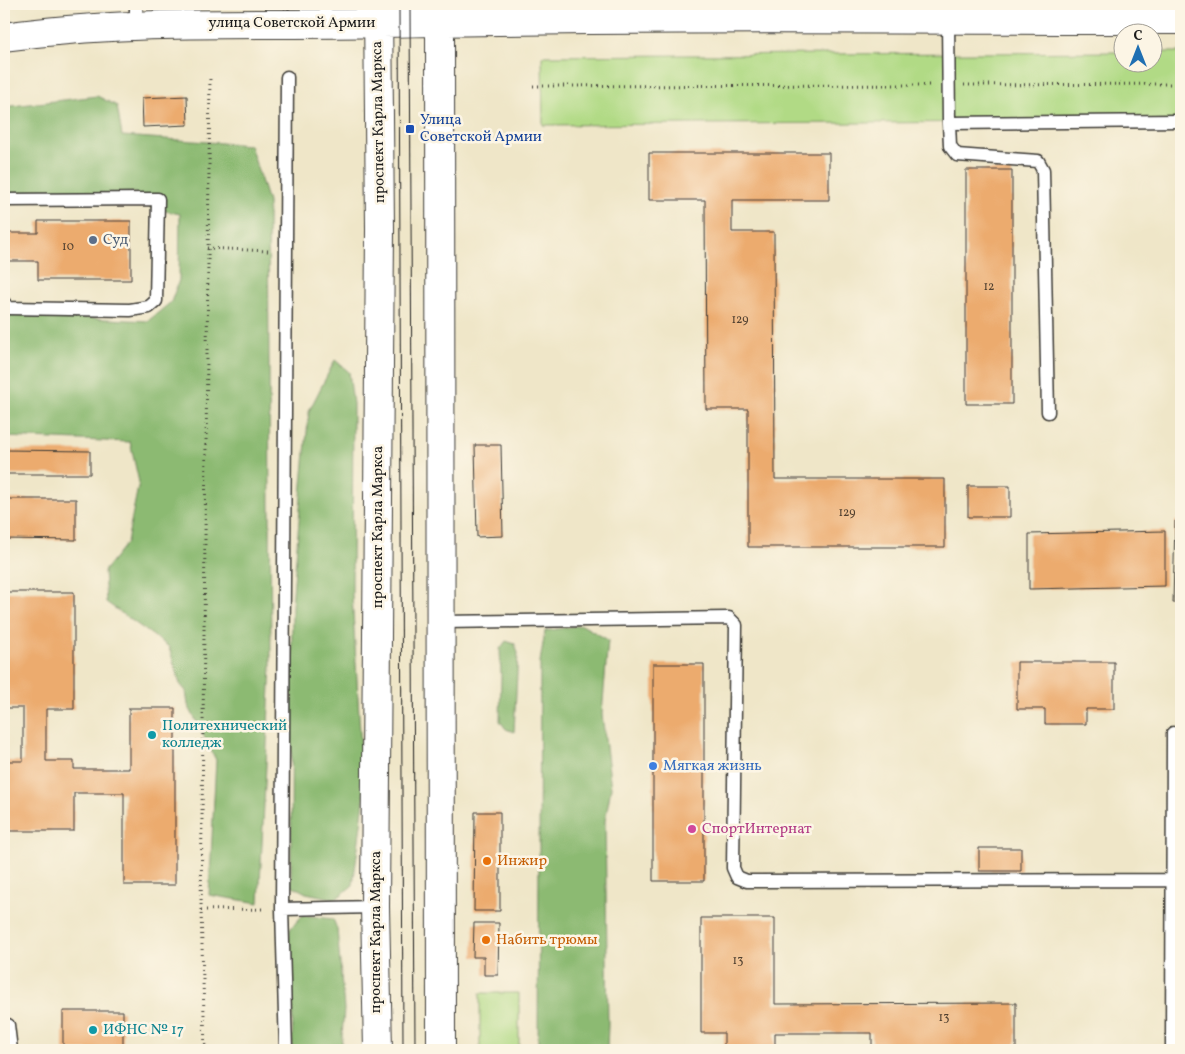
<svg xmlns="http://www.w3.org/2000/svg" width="1185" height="1054" font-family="Vollkorn,serif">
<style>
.green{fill:#b1da85;stroke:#667b50}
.forest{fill:#8cba72;stroke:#546b47}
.building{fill:#ecab6e}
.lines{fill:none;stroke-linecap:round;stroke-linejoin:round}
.service-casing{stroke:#3c3a36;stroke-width:15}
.secondary-casing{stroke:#3c3a36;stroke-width:30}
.path{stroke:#3c3a36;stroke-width:3;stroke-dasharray:1 4;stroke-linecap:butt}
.service{stroke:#fff;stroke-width:12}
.secondary{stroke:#fff;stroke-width:28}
.tram{stroke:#1c1c1c;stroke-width:1}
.transit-dot{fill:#1a4fb4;stroke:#fcf5e5;stroke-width:2}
.service-dot{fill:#5c6f8a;stroke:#fcf5e5;stroke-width:2}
.culture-dot{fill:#0f9aa8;stroke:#fcf5e5;stroke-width:2}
.shop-dot{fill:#3f7fe0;stroke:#fcf5e5;stroke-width:2}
.hotel-dot{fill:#d1479c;stroke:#fcf5e5;stroke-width:2}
.food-dot{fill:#e8710a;stroke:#fcf5e5;stroke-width:2}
.labels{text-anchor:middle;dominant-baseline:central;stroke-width:5;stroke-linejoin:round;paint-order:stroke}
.number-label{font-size:12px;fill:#504030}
.street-label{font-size:15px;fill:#1c1c1c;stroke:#fcf5e5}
.transit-label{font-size:15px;fill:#164399;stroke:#fcf5e5;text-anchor:start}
.service-label{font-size:15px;fill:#4e5e75;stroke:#fcf5e5;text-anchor:start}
.culture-label{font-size:15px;fill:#0d838f;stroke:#fcf5e5;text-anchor:start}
.shop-label{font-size:15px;fill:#366cbe;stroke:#fcf5e5;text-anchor:start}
.hotel-label{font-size:15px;fill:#b23c85;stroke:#fcf5e5;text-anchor:start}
.food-label{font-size:15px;fill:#c56008;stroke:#fcf5e5;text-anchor:start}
</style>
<rect width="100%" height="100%" fill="#fcf5e5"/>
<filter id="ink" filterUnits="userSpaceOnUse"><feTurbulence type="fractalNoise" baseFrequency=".02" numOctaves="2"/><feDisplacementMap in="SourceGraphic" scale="10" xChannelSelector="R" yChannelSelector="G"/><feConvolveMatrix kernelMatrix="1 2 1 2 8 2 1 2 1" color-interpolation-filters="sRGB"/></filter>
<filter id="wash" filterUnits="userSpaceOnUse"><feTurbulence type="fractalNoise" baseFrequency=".0096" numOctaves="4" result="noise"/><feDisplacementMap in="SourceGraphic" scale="20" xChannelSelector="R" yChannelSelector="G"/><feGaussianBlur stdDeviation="1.12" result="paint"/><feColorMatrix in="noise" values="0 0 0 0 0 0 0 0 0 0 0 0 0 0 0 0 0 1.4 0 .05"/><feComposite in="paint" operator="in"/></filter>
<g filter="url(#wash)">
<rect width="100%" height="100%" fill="#efe6c8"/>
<path class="green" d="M 1122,52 L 1122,62 L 1152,62 L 1153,52 L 1181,52 L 1181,121 L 543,125 L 542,56 Z
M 480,993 L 519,993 L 519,1050 L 480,1050 Z"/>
<path class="forest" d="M 97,96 L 117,106 L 122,136 L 250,145 L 268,202 L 271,666 L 259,903 L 209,895 L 216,760 L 188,705 L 186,691 L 180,684 L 169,647 L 106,602 L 104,571 L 127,542 L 139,482 L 130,442 L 4,437 L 4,314 L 148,321 L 171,302 L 179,280 L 180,214 L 151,208 L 135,193 L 4,195 L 4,107 Z
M 335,360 L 349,372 L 353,404 L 352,594 L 364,801 L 353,885 L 336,899 L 306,893 L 291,885 L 291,853 L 292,606 L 302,484 L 309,411 Z
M 582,625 L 608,640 L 602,714 L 611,788 L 605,821 L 608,1025 L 607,1050 L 538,1050 L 540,662 L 545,631 Z
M 506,641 L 515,644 L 518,653 L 514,732 L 506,729 L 500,721 L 501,676 L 500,649 Z
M 303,915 L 333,919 L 337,929 L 344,1009 L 341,1050 L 292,1050 L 293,1009 L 288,948 L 290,929 Z"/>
<g id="blocks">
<path class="building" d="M 187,96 L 188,125 L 143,127 L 142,98 Z
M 649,153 L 829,153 L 829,200 L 732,200 L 732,232 L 774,232 L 775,479 L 945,479 L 945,547 L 748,547 L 748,409 L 706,409 L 705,200 L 649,200 Z
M 966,170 L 1012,170 L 1012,404 L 966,404 Z
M 38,221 L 131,221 L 131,280 L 38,280 L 38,261 L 5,261 L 5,233 L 38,233 Z
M 475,445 L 501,445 L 503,536 L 477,537 Z
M 4,450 L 90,451 L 90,474 L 4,474 Z
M 968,486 L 1010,486 L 1010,517 L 968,517 Z
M 4,499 L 76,499 L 76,540 L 4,539 Z
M 1175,521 L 1181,521 L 1181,603 L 1173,603 Z
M 1165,531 L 1165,586 L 1029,589 L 1029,534 Z
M 4,592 L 74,592 L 74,709 L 46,709 L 46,761 L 74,761 L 74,769 L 129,769 L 129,708 L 175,708 L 175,885 L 124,885 L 124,793 L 74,793 L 74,831 L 4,831 L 4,761 L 23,761 L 23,708 L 4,708 Z
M 1017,662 L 1114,662 L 1114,709 L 1086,709 L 1086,724 L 1045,724 L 1045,709 L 1017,709 Z
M 653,664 L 704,664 L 704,881 L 653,881 Z
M 475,812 L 500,812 L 500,911 L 474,911 Z
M 979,848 L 1021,848 L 1021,871 L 979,871 Z
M 701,918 L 775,918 L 775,1004 L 1016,1003 L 1016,1050 L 872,1050 L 872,1033 L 775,1033 L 775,1050 L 724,1050 L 724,1033 L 701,1033 Z
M 474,923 L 499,923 L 498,975 L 484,975 L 484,957 L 473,957 Z
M 63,1011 L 123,1011 L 123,1050 L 63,1050 Z"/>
</g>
</g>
<g filter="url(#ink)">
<use href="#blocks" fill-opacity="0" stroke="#3c3a36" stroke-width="1"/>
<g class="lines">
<g class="service-casing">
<path id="service" d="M 136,4 L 136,24
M 948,19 L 949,123 L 1181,121
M 949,123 L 950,146 L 957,155 L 1038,161 L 1043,170 L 1048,412
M 4,200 L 158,199 L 156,301 L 149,307 L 130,310 L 8,308 L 4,303
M 442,622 L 729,618 L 736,625 L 733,868 L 737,877 L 747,881 L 1174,880
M 282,909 L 375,907
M 4,1025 L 8,1025 L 11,1050
M 286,1050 L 282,909 L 287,77
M 1172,1050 L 1173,733"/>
</g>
<g class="secondary-casing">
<path id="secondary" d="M 440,4 L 441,1050
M 4,37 C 130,19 255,26 382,23 C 648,17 915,20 1181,20
M 378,1050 L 375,907 L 380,229 L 378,4"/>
</g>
<path class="path" d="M 964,85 L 1181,84
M 533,86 L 932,85
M 207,248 L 269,251
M 201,910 L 265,909
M 205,1050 L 201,910 L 210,75"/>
<use href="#service" class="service"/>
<use href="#secondary" class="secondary"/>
<path class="tram" d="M 399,4 L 403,1050
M 410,4 L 415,1050"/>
</g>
</g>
<rect class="transit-dot" x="405" y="124" width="10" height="10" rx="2.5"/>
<circle class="service-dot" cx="93" cy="240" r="5"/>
<g class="culture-dot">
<circle cx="152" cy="735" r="5"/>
<circle cx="93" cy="1030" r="5"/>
</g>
<circle class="shop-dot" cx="653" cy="766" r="5"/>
<circle class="hotel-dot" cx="692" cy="829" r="5"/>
<g class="food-dot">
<circle cx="487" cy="861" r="5"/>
<circle cx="486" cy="940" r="5"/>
</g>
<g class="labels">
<g class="number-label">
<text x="68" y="247">10</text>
<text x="989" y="287">12</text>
<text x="740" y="320">129</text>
<text x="847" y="513">129</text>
<text x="738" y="961">13</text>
<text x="944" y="1018">13</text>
</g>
<g class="street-label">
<text x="292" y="23">улица Советской Армии</text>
<text transform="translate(379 122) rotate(-91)">проспект Карла Маркса</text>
<text transform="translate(378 527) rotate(-90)">проспект Карла Маркса</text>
<text transform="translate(376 932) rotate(-90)">проспект Карла Маркса</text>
</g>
<g class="transit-label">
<text x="420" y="120">Улица<tspan x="420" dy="17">Советской Армии</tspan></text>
</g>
<g class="service-label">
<text x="103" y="240">Суд</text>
</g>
<g class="culture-label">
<text x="162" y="726">Политехнический<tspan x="162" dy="17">колледж</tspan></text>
<text x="103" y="1030">ИФНС № 17</text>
</g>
<g class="shop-label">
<text x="663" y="766">Мягкая жизнь</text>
</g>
<g class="hotel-label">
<text x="702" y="829">СпортИнтернат</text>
</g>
<g class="food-label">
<text x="497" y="861">Инжир</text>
<text x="496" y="940">Набить трюмы</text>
</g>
</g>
<rect width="1185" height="1054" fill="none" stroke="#fcf5e5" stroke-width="20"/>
<g transform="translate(1138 48)"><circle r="24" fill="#fcf5e5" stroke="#a29e95"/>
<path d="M0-4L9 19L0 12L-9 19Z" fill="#1f6fb2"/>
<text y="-8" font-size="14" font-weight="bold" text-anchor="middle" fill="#1c1c1c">С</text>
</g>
</svg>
